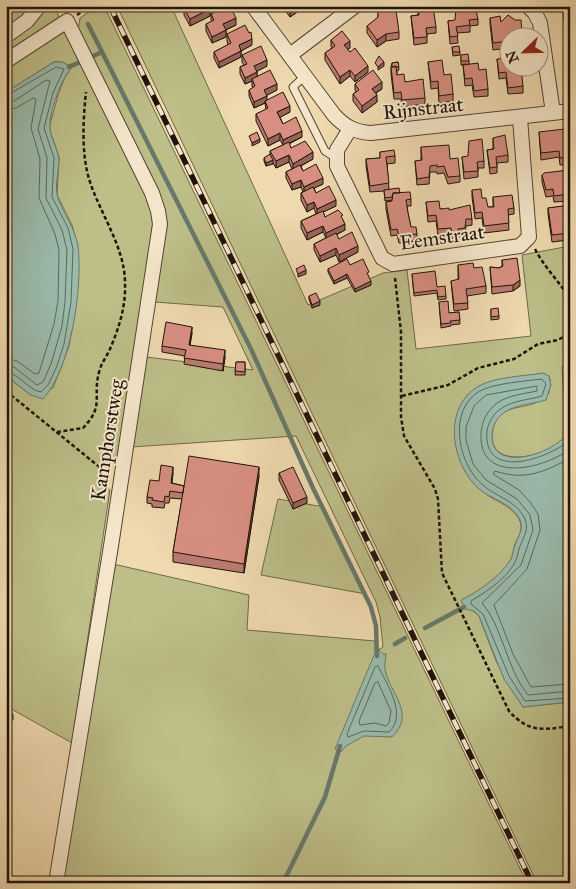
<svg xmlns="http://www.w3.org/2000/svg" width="576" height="889" font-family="'IM FELL Great Primer',serif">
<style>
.green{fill:#bdbe88;stroke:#6e6948}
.water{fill:#9abaab;stroke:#68786a}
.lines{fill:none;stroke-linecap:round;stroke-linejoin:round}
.shore{stroke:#5c675a;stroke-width:1}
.stream{stroke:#68786a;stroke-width:4.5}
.service-casing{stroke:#524532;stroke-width:9}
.minor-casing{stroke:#524532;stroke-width:16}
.path{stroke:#1e1409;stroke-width:2.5;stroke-dasharray:4 2.5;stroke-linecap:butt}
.service{stroke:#f5e6cb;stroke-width:7}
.minor{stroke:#f5e6cb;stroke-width:14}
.rail-casing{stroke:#1e1409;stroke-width:5.5}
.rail{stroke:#f5e6cb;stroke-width:4;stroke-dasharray:11;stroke-linecap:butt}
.wall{fill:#ba7b70;stroke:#1e1409}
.shaded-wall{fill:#97645b;stroke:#1e1409}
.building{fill:#d88f82;stroke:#1e1409}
.labels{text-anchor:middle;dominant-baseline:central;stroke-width:4;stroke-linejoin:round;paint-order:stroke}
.street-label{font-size:20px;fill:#1e1409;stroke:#f5e6cb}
</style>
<rect width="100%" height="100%" fill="#efd9af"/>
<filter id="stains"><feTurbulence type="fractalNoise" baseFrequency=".004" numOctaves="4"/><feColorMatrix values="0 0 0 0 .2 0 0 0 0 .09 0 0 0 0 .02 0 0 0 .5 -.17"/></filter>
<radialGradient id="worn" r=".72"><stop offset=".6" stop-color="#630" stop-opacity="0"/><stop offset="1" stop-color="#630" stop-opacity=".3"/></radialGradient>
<path class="green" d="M 6,6 L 31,6 L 21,17 L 6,27 Z
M 45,6 L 54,6 L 60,19 L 6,55 L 6,42 L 36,20 Z
M 97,6 L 104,6 L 120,39 L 527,883 L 63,883 L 113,564 L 249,595 L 247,630 L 375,641 L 375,652 L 383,647 L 380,617 L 376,602 L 296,436 L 131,447 L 146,357 L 253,370 L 223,307 L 154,302 L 165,223 L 78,31 L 80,18 Z
M 117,6 L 171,6 L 308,305 L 383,273 L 407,270 L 416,349 L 531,336 L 522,255 L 570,246 L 570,365 L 562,367 L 564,395 L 570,400 C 570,409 572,422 570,431 C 563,454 490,474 492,435 C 493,430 493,424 496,420 C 506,405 523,409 537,402 C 541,400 545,396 549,393 L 550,379 L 458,412 C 450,445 461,477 489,496 C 500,503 512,507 519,519 C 524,528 519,536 515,544 C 513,549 514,555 511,559 C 502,578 478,590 462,601 L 479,616 L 496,661 L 523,707 L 570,702 L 570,883 L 537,883 Z
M 61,31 L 66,33 L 150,198 L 156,221 L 119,465 L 114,461 L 110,463 L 107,488 L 110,490 L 72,743 L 6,706 L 6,376 L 31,395 L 53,388 L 69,346 L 76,303 L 78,248 L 72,225 L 57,195 L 59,157 L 49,128 L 58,95 L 64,79 L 71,68 L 62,62 L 54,62 L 6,92 L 6,64 Z
M 278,499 L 324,507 L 366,594 L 261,575 Z"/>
<path class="water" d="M 54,62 L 62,62 L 68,65 L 70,64 L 69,67 L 72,68 C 62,76 49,113 50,127 C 50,138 58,148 59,160 C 59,171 54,187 58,198 C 64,215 75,228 78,246 C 83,287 71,369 43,399 L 31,395 L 6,376 L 6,92 Z
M 543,373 L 549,376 L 551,385 L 546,400 C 533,404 517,404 505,412 C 497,417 493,425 492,434 C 490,476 558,453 570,430 L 570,702 L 523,707 L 504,679 L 479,616 L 474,611 L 465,609 L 461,600 C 479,591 500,577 511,559 C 513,555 513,549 515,545 C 518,536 524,530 520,520 C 513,503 491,500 478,488 C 451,463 442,407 479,386 C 494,377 525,376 543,373 Z
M 377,648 L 384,655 L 386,653 C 386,658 384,664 385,669 C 389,693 417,713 392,737 L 364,736 L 346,746 L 341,752 L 335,749 Z"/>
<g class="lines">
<path class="shore" d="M 6,96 L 56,67 L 64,69 L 53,93 L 44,128 L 54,158 L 52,197 L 68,228 L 73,249 L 71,302 L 64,344 L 57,366 L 48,385 L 41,392 C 28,390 20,374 6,372
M 6,103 L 14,101 L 46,80 L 50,81 L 38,129 L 47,158 L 46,198 L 62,230 L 67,250 L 65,302 L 62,326 L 51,364 L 43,382 L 37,385 L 14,367 L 6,366
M 6,110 L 16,108 L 33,98 L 36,99 L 31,128 L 40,159 L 39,198 L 55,234 L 59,250 L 58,301 L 54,324 L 39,373 L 35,374 L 17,361 L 6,358
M 570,440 C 548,459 482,482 487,430 C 489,421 494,413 502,408 C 514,400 529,400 542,396 L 546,384 L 542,379 C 526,381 497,383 482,390 C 447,407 457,464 483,485 C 496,497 515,500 524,517 C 530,528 524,536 520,546 C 518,550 518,556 516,560 C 509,577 486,592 471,601 L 471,604 L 483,614 L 509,676 L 525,701 L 570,698
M 570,449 C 544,469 478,485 481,433 C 482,421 487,411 497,403 C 509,395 523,394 537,391 L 537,386 L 486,395 L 474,406 L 466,427 L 466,440 L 473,464 L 486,480 L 517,499 L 530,515 L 533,530 L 521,565 L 482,603 C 503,627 506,668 528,695 L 570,691
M 570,458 C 545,472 524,481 495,471 L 493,474 L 519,490 L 530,502 L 538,514 L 540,530 L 527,569 L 494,605 L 513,654 L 531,687 L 570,684
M 378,666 C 386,683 408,715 389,732 L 364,731 L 348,737 L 347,734 L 375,667 Z
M 378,682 L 391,711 L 389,723 L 386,726 L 375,723 L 360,725 L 359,721 L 375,683 Z"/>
<path class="stream" d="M 88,24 L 251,349 L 313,488 L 371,607 L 376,626 L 377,656
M 69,67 L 102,52
M 425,628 L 464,607
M 395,644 L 405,638
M 283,883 L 325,797 L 340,746"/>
<g class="service-casing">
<path id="service" d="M 305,76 L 293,87 L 325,151 L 336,158"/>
</g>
<g class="minor-casing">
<path id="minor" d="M 253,6 L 334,115 C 345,127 355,132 371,133 L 570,111
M 528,6 L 535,13 L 540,23 L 553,113
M 6,36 L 27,21 L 39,6
M 290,55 L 355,6
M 6,61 L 67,21 L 152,193 L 158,211 L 160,224 L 111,546 L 56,883
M 350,129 L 337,150 L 337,166 L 382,258 L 393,264 L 520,246 L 529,237 L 520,118"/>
</g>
<path class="path" d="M 77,15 L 90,6
M 535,249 C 544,267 559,281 570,299
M 395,278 L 401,332 L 401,417 L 404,436 L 435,489 L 438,499 L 442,573 L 509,711 C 529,733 543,730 570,726
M 6,391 L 108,474
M 402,396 L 448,385 L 478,368 L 514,359 L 538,344 L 558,340 L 570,333
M 57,432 L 83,428 C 106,404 91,397 100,369 C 102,362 107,356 110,349 C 119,328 126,306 125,283 C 125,248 101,215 90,182 C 81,155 83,120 86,92"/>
<use href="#service" class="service"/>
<use href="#minor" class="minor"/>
<g class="rail-casing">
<path id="rail" d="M 110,6 L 532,883"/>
</g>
<use href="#rail" class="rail"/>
</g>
<path class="wall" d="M 190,6 L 215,6 L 210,9 L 210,16 L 190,26 L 184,15 L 184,9 Z
M 282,6 L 306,6 L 290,17 Z
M 418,6 L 436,27 L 436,33 L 427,34 L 427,43 L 414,45 L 411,16 L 418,15 Z
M 570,8 L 570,30 L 565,30 L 563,9 Z
M 378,12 L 399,32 L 399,39 L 386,41 L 377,47 L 367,33 L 367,26 L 378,18 Z
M 211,14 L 236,25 L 226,30 L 226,37 L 212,43 L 206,31 L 206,24 L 212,22 L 211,20 Z
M 490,18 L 501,22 L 522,33 L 522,38 L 508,38 L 508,48 L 493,50 L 490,24 Z
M 478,19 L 478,25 L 470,26 L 470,32 L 457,33 L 458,43 L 450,44 L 448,21 Z
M 227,34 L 252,45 L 241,51 L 241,57 L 219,68 L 214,58 L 214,52 L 228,45 L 227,41 Z
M 331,40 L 350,48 L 347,49 L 350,52 L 368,72 L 355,82 L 350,76 L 340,84 L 325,60 L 325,53 L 332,48 L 331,46 Z
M 452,47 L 460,52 L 460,55 L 453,56 Z
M 242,55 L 267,66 L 257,71 L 257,77 L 277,90 L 266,95 L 267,101 L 290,112 L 280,117 L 283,124 L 302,137 L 289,144 L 291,148 L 313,159 L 301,166 L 303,171 L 323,184 L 314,188 L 316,193 L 336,206 L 323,212 L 325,217 L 343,220 L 345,230 L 336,235 L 339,239 L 358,252 L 339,262 L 336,255 L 320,262 L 314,250 L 314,244 L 326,238 L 323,232 L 307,240 L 301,228 L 301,221 L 316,214 L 314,208 L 307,212 L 301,200 L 301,193 L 303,192 L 301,187 L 292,190 L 286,178 L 286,172 L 292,169 L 289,162 L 276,168 L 273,163 L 266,166 L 264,161 L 264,158 L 270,155 L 270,151 L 283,145 L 280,140 L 268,146 L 256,121 L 256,114 L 266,110 L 265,103 L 254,108 L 249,96 L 249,90 L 253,88 L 252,86 L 252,81 L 245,84 L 240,74 L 240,67 L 244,65 L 242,62 Z
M 461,55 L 469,61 L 469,64 L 479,70 L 488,89 L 488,96 L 474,97 L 472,85 L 465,86 L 463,65 L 466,64 L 461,65 Z
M 570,57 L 570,72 L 568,64 L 568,58 Z
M 497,59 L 508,68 L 523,86 L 523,93 L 508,94 L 506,78 L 499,79 Z
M 398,62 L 399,70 L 397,71 L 397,75 L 425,98 L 425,104 L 402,107 L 401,99 L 394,99 L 391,74 L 391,67 L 392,63 Z
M 428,62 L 444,75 L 453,94 L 453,101 L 439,103 L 438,88 L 431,89 Z
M 355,84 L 382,89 L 376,93 L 377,102 L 362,113 L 353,101 L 353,94 L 356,92 L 355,90 Z
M 539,132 L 568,149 L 570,149 L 570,164 L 560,165 L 559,157 L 541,160 Z
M 493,138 L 508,155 L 508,162 L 497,163 L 497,173 L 490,174 L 487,150 L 493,149 Z
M 421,147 L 450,159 L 460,176 L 460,182 L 448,184 L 444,173 L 437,174 L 437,172 L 430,172 L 429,184 L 417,185 L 415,161 L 421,161 Z
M 380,152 L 395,156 L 395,163 L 387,164 L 389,190 L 400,193 L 411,199 L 411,206 L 407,206 L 408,213 L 411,227 L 417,234 L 417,241 L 399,243 L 397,235 L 391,236 L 386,209 L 386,202 L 392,201 L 392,200 L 385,201 L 384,191 L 370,192 L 366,166 L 366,159 L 380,158 Z
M 462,157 L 484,161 L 484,168 L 478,168 L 478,177 L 464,179 Z
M 542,175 L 570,181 L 570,226 L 568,226 L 569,240 L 552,242 L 548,214 L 548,208 L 570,206 L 570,201 L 554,202 L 553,196 L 546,197 L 542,182 Z
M 472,190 L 482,198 L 488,207 L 493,207 L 493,197 L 514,208 L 514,214 L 508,215 L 509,230 L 484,233 L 482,218 L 475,219 L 472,197 Z
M 426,202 L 440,209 L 449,210 L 472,219 L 472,225 L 466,226 L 465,235 L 459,236 L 459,238 L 452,239 L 451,234 L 438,236 L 436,221 L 428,222 Z
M 502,260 L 520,286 L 513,291 L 492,294 L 490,267 L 499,268 L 502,266 Z
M 350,265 L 369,276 L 368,276 L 371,285 L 355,292 L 347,278 L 334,284 L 328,272 L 328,269 Z
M 458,265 L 474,268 L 486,286 L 486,293 L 467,296 L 468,309 L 454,311 L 451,281 L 458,280 Z
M 412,274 L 437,287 L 446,296 L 446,299 L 438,300 L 437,293 L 414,296 Z
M 309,296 L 320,305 L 312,308 L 309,299 Z
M 439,302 L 449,313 L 459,312 L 460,324 L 451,325 L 451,326 L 441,328 Z
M 491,309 L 499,316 L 499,319 L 491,320 Z
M 192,333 L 190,345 L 225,357 L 223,371 L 184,364 L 185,356 L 162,352 L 162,346 Z
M 236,362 L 245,362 L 245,375 L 235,375 Z
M 173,473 L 172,483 L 184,486 L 259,476 L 244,573 L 173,562 L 173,552 L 182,499 L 170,498 L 169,503 L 165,503 L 164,508 L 152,507 L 152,504 L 147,503 L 147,497 L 159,481 Z
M 279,473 L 307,503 L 293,509 L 279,480 Z"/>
<path class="shaded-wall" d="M 297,6 L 306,6 L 290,17 L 290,11 Z
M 210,9 L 210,16 L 190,26 L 190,19 Z
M 236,18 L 236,25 L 223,31 L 223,24 Z
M 226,30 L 226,37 L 212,43 L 212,37 Z
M 386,34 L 386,41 L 377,47 L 377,40 Z
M 252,39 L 252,45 L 239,52 L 239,45 Z
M 350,41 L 350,48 L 344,52 L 344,45 Z
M 241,51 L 241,57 L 219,68 L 219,62 Z
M 267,60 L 267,66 L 254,73 L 254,66 Z
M 384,62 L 384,66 L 378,70 L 378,67 Z
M 368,66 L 368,72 L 355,82 L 355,76 Z
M 350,70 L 350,76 L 340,84 L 340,77 Z
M 257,72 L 257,78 L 252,79 L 252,81 L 245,84 L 245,78 Z
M 382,82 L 382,89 L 372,95 L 372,89 Z
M 277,84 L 277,90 L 264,97 L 264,90 Z
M 377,95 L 377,102 L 362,113 L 362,106 Z
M 267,96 L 267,102 L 265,101 L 265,103 L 254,108 L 254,102 Z
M 290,106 L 290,112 L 277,119 L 277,112 Z
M 302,131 L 302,137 L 283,146 L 283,140 Z
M 280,133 L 280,140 L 268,146 L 268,139 Z
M 260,139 L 260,142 L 252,146 L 252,143 Z
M 313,152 L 313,159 L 293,170 L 293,164 Z
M 289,155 L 289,162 L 276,168 L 276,161 Z
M 273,160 L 273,164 L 266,166 L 266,163 Z
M 323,178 L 323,184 L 304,193 L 304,187 Z
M 301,180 L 301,187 L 292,190 L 292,184 Z
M 336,200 L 336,206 L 317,215 L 317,209 Z
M 314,202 L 314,208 L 307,212 L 307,205 Z
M 345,224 L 345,230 L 326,240 L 326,233 Z
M 323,226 L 323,232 L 307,240 L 307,233 Z
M 358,246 L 358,252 L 339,262 L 339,255 Z
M 336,248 L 336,255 L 320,262 L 320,256 Z
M 306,270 L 306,274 L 298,277 L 298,274 Z
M 347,274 L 347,278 L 334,284 L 334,281 Z
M 520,280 L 520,286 L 513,291 L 513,285 Z
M 371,281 L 371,285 L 355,292 L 355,289 Z
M 320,301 L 320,305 L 312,308 L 312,305 Z
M 192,327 L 192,333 L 189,351 L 189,345 Z
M 225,350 L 225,357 L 223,371 L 223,364 Z
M 173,467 L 173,473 L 171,489 L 171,483 Z
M 259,467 L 259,476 L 244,573 L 244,564 Z
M 307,497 L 307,503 L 293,509 L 293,503 Z
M 13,714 L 13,720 L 6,727 L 6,720 Z
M 10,725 L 10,732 L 6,735 L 6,728 Z
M 8,738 L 8,745 L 6,746 L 6,740 Z"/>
<path class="building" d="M 190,6 L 209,6 L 210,9 L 190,19 L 184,9 Z
M 226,6 L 230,6 L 236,18 L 223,24 L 226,30 L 212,37 L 206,24 L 214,20 L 211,14 Z
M 287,6 L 297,6 L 290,11 Z
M 394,6 L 396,10 L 399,32 L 386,34 L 377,40 L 367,26 L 378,17 L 378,12 Z
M 418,6 L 433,6 L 436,27 L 426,28 L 427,37 L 414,38 L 411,16 L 419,15 Z
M 456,6 L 475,6 L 478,19 L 469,20 L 470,25 L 456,27 L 458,36 L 450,37 L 448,21 L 455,20 Z
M 570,8 L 570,23 L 565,24 L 563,9 Z
M 508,15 L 515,20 L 521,20 L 522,33 L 508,35 L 508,41 L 493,43 L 490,18 L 500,16 L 501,22 Z
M 245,25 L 249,33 L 251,32 L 252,39 L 239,45 L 241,51 L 219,62 L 214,52 L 231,43 L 227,34 Z
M 342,31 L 350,41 L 344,45 L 350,52 L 355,48 L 368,66 L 355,76 L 350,70 L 340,77 L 325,53 L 335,46 L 331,40 Z
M 261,46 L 267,60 L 254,66 L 257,72 L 245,78 L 240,67 L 247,64 L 242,55 Z
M 459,46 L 460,52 L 453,52 L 452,47 Z
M 468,54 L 469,61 L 461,61 L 461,55 Z
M 379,56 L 384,62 L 378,67 L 375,63 Z
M 508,58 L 508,68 L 521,68 L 523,86 L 508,88 L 506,72 L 499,73 L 497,59 Z
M 442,60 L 444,75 L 451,74 L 453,94 L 439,96 L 438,81 L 431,82 L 428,62 Z
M 398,62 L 399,67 L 392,67 L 392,63 Z
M 478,63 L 479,70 L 486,69 L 488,89 L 474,91 L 472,78 L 465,79 L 463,65 Z
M 396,66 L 397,75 L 404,74 L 405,82 L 423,79 L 425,98 L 402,100 L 401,92 L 394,93 L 391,67 Z
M 270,70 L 277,84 L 264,90 L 267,96 L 254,102 L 249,90 L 255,86 L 252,79 Z
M 373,70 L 382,82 L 372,89 L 377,95 L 362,106 L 353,94 L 359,90 L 355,84 Z
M 283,92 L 290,106 L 277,112 L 283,124 L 296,117 L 302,131 L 283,140 L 280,133 L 268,139 L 256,114 L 268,108 L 265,101 Z
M 565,129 L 568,149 L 570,149 L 570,157 L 560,158 L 559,151 L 541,153 L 539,132 Z
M 257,132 L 260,139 L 252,143 L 249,136 Z
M 505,135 L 508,155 L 496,157 L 497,167 L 490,168 L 487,150 L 494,149 L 493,138 Z
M 482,139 L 484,161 L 477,162 L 478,171 L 464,172 L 462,157 L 468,156 L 469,141 Z
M 305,141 L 313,152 L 293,164 L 289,155 L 276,161 L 270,151 L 289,142 L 291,148 Z
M 449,145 L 450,159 L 458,158 L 460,176 L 448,177 L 444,166 L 437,167 L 437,165 L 430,166 L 429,177 L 417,179 L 415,161 L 422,160 L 421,147 Z
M 394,150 L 395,156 L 386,157 L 389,183 L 370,186 L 366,159 L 380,158 L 380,152 Z
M 270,154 L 273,160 L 266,163 L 264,158 Z
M 316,164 L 323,178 L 304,187 L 301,180 L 292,184 L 286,172 L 300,165 L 303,171 Z
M 568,170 L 570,181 L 570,194 L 554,196 L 553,189 L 546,190 L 542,175 L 544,173 Z
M 329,186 L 336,200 L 317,209 L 314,202 L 307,205 L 301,193 L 313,187 L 316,193 Z
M 399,188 L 400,193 L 393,193 L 392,197 L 385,198 L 384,190 Z
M 481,189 L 482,198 L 486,198 L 488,207 L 494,207 L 493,197 L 512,195 L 514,208 L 508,209 L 509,223 L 484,226 L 482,212 L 475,213 L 472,190 Z
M 410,192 L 411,199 L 406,200 L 408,213 L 411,227 L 416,227 L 417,234 L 399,236 L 397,229 L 391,230 L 386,202 L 392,201 L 393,193 Z
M 439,201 L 440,209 L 449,208 L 449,210 L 470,205 L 472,219 L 466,219 L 465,228 L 458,229 L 459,232 L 452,233 L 451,228 L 438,229 L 436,215 L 428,216 L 426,202 Z
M 570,205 L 570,219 L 568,220 L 569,233 L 552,235 L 548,208 Z
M 338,210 L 343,215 L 341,216 L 345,224 L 326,233 L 323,226 L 307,233 L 301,221 L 323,211 L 325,217 Z
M 352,232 L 358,246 L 339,255 L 336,248 L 320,256 L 314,244 L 336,233 L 339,239 Z
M 517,258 L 520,280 L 513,285 L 492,287 L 490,267 L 499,268 L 503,266 L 502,260 Z
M 347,259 L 350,265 L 363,259 L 369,272 L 367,273 L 371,281 L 355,289 L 347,274 L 334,281 L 328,269 Z
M 473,263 L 474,268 L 482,267 L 486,286 L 466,289 L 468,303 L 454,304 L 451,281 L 459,279 L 458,265 Z
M 304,265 L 306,270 L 298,274 L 296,269 Z
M 435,271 L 437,287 L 445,286 L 446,296 L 438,297 L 437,290 L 414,293 L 412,274 Z
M 316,293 L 320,301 L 312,305 L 309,296 Z
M 448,301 L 449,313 L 459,312 L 460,320 L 450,321 L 451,323 L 441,324 L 439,302 Z
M 498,308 L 499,316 L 491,317 L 491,309 Z
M 166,322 L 192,327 L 189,345 L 225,350 L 223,364 L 184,358 L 186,350 L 162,346 Z
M 236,362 L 245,362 L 245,372 L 235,371 Z
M 189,456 L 259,467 L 244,564 L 173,552 Z
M 161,465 L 173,467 L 171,483 L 184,486 L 183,493 L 170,491 L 169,497 L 165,496 L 164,502 L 152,500 L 153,498 L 147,497 L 150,480 L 159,481 Z
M 293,467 L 307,497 L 293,503 L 279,473 Z
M 6,706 L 13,714 L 6,720 Z
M 6,721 L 10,725 L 6,728 Z"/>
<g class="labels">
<g class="street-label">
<text transform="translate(423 108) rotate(-6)">Rijnstraat</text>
<text transform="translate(442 237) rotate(-8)">Eemstraat</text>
<text transform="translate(107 440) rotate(-81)">Kamphorstweg</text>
</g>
</g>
<rect width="576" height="889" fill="none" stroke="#efd9af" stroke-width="25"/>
<rect x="8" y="8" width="561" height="874" fill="none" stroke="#1e1409" stroke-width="2.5"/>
<rect x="12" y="12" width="551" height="864" fill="none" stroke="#1e1409"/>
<g transform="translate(524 52) rotate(247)"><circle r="24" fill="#f5e6cb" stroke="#9f927d"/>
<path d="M0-4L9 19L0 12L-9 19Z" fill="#8f2418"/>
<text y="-8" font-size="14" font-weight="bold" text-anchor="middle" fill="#1e1409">N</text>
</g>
<rect width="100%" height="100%" filter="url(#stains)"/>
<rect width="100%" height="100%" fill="url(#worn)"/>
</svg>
